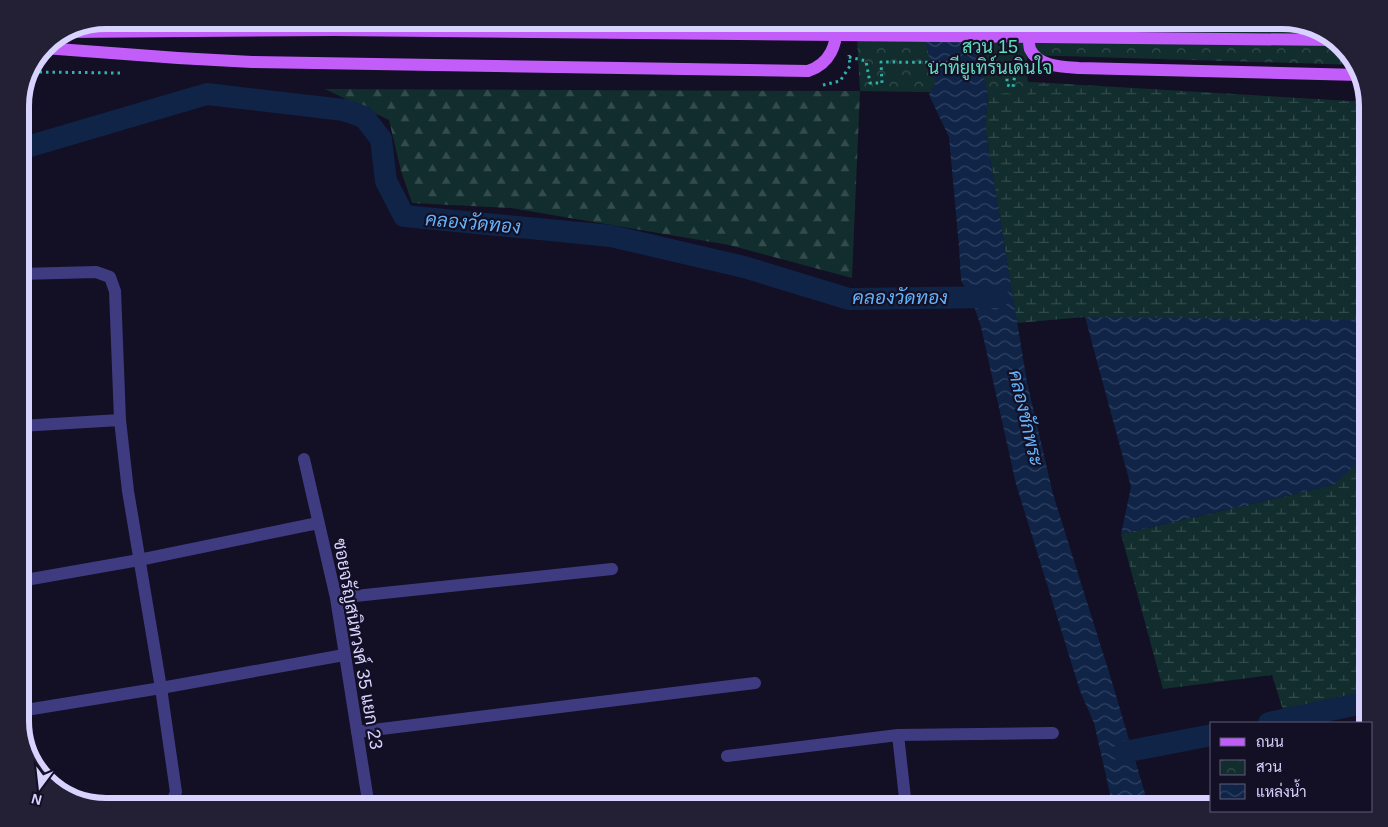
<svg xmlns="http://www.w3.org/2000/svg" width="1388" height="827" font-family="Helvetica,Sarabun,sans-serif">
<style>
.forest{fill:url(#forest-firs)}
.wetland{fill:url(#wetland-marsh)}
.park{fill:url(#park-crowns)}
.water{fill:url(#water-waves)}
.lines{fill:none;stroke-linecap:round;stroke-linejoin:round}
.canal{stroke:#0f2447;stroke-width:22}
.path{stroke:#32b2ac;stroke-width:3;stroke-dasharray:2.5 4;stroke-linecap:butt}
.street{stroke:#3f3b81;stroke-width:12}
.primary{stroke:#c25dfa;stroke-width:12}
.primary-bridge{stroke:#c25dfa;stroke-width:12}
.labels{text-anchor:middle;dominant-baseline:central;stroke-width:4.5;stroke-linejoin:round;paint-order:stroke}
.park-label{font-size:18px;fill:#61dcbf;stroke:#130f24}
.street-label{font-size:18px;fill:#d8d3fe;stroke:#130f24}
.water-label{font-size:19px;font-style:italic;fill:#64b3fa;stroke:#130f24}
.rim{fill:none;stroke:#d8d3fe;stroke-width:6}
</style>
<defs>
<pattern id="forest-firs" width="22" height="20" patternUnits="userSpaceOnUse" patternTransform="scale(1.25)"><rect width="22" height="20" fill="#122d2d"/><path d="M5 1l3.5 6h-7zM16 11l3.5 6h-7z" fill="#344b4c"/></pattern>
<pattern id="wetland-marsh" width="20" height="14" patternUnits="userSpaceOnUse" patternTransform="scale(1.25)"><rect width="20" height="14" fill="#122d2d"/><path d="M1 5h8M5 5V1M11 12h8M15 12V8" fill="none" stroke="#344b4c"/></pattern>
<pattern id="park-crowns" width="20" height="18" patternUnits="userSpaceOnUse" patternTransform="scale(1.25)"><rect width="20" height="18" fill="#122d2d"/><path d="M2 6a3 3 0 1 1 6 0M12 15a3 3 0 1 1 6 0" fill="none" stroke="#344b4c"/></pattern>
<pattern id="water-waves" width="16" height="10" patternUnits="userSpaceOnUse" patternTransform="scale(1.25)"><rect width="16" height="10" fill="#0f2447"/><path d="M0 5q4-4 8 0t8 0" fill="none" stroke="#314363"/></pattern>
</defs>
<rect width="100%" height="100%" fill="#130f24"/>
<path class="forest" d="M 325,89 L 860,91 L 852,278 L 729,245 L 511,208 L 412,203 L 401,171 L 389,120 Z"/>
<path class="wetland" d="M 984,79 L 1368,102 L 1368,707 L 1316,723 L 1287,723 L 1272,675 L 1163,689 L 1121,534 L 1334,485 L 1085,317 L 1017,323 L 985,128 L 988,94 Z"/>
<path class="park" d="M 1282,20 L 1325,32 L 1356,63 L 1357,65 L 1027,55 L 1028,94 L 860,91 L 856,22 Z"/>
<path class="water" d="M 921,22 L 969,22 L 988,94 L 985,128 L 1027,382 L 1053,494 L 1109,672 L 1149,807 L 1113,807 L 1094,723 L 1080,691 L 1016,484 L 981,327 L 974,306 L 961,280 L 959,247 L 949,137 L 929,95 L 935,82 Z
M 1085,317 L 1363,320 L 1362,458 L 1334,485 L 1121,534 L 1131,487 Z"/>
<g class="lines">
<path class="canal" d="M 20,149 L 207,94 L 344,110 L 364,117 L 381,139 L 386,181 L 404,216 L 611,236 L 744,267 L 849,299 L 998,297
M 1269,723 L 1368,702
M 1124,752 L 1212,735"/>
<path class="path" d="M 849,57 L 866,61 L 870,83 L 882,83 L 881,62 L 1007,63 L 1007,85 L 1013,87 L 1016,67
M 1015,59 C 1016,69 1020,72 1029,75
M 33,72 L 122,73
M 823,85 L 840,81 L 850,66 L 849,55"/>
<path class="street" d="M 20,274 L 96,272 L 110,277 L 115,291 L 120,420 L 128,491 L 161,688 L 176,792 L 172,802 L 167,807
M 20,426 L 120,420
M 304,459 L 336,598 L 369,807
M 20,581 L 139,560 L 318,523
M 336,598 L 612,569
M 20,711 L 161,688 L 344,655
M 357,732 L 755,683
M 727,756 L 898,735
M 906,807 L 898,735 L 1053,733"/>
<path class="primary" d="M 1029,21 C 1029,28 1028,43 1030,49 C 1038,67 1063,67 1079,68 L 1360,75
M 65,32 L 335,30
M 44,48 L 178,58 L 252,62 L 808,71 C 830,64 838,44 836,22"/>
<path class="primary-bridge" d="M 335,30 L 1334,40"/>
</g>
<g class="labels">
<g class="park-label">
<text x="990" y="47">สวน 15<tspan x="990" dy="21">นาทียูเทิร์นเดินใจ</tspan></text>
</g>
<g class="street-label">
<text transform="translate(358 644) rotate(80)">ซอยจรัญสนิทวงศ์ 35 แยก 23</text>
</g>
<g class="water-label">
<text transform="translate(473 223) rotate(5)">คลองวัดทอง</text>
<text x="900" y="297">คลองวัดทอง</text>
<text transform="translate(1026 418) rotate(77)">คลองชักพระ</text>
</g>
</g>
<path d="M0 0H1388V827H0ZM106 29H1282A77 77 0 0 1 1359 106V721A77 77 0 0 1 1282 798H106A77 77 0 0 1 29 721V106A77 77 0 0 1 106 29Z" fill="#231f35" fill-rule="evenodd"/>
<path class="rim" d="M106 29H1282A77 77 0 0 1 1359 106V721A77 77 0 0 1 1282 798H106A77 77 0 0 1 29 721V106A77 77 0 0 1 106 29Z"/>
<rect x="1210" y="722" width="162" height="90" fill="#130f24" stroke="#625d7b"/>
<rect x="1220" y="738" width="25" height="8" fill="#c25dfa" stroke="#625d7b"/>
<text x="1256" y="747" font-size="15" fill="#d8d3fe">ถนน</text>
<rect x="1220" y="760" width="25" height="15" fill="url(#park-crowns)" stroke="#625d7b"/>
<text x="1256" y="772" font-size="15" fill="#d8d3fe">สวน</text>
<rect x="1220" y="784" width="25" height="15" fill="url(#water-waves)" stroke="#625d7b"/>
<text x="1256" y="797" font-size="15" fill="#d8d3fe">แหล่งน้ำ</text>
<g transform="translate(40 787) rotate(195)" stroke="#130f24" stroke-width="4" paint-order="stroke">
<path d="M0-4L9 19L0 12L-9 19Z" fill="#d8d3fe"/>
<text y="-8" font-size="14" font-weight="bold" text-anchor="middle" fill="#d8d3fe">N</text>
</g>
</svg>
